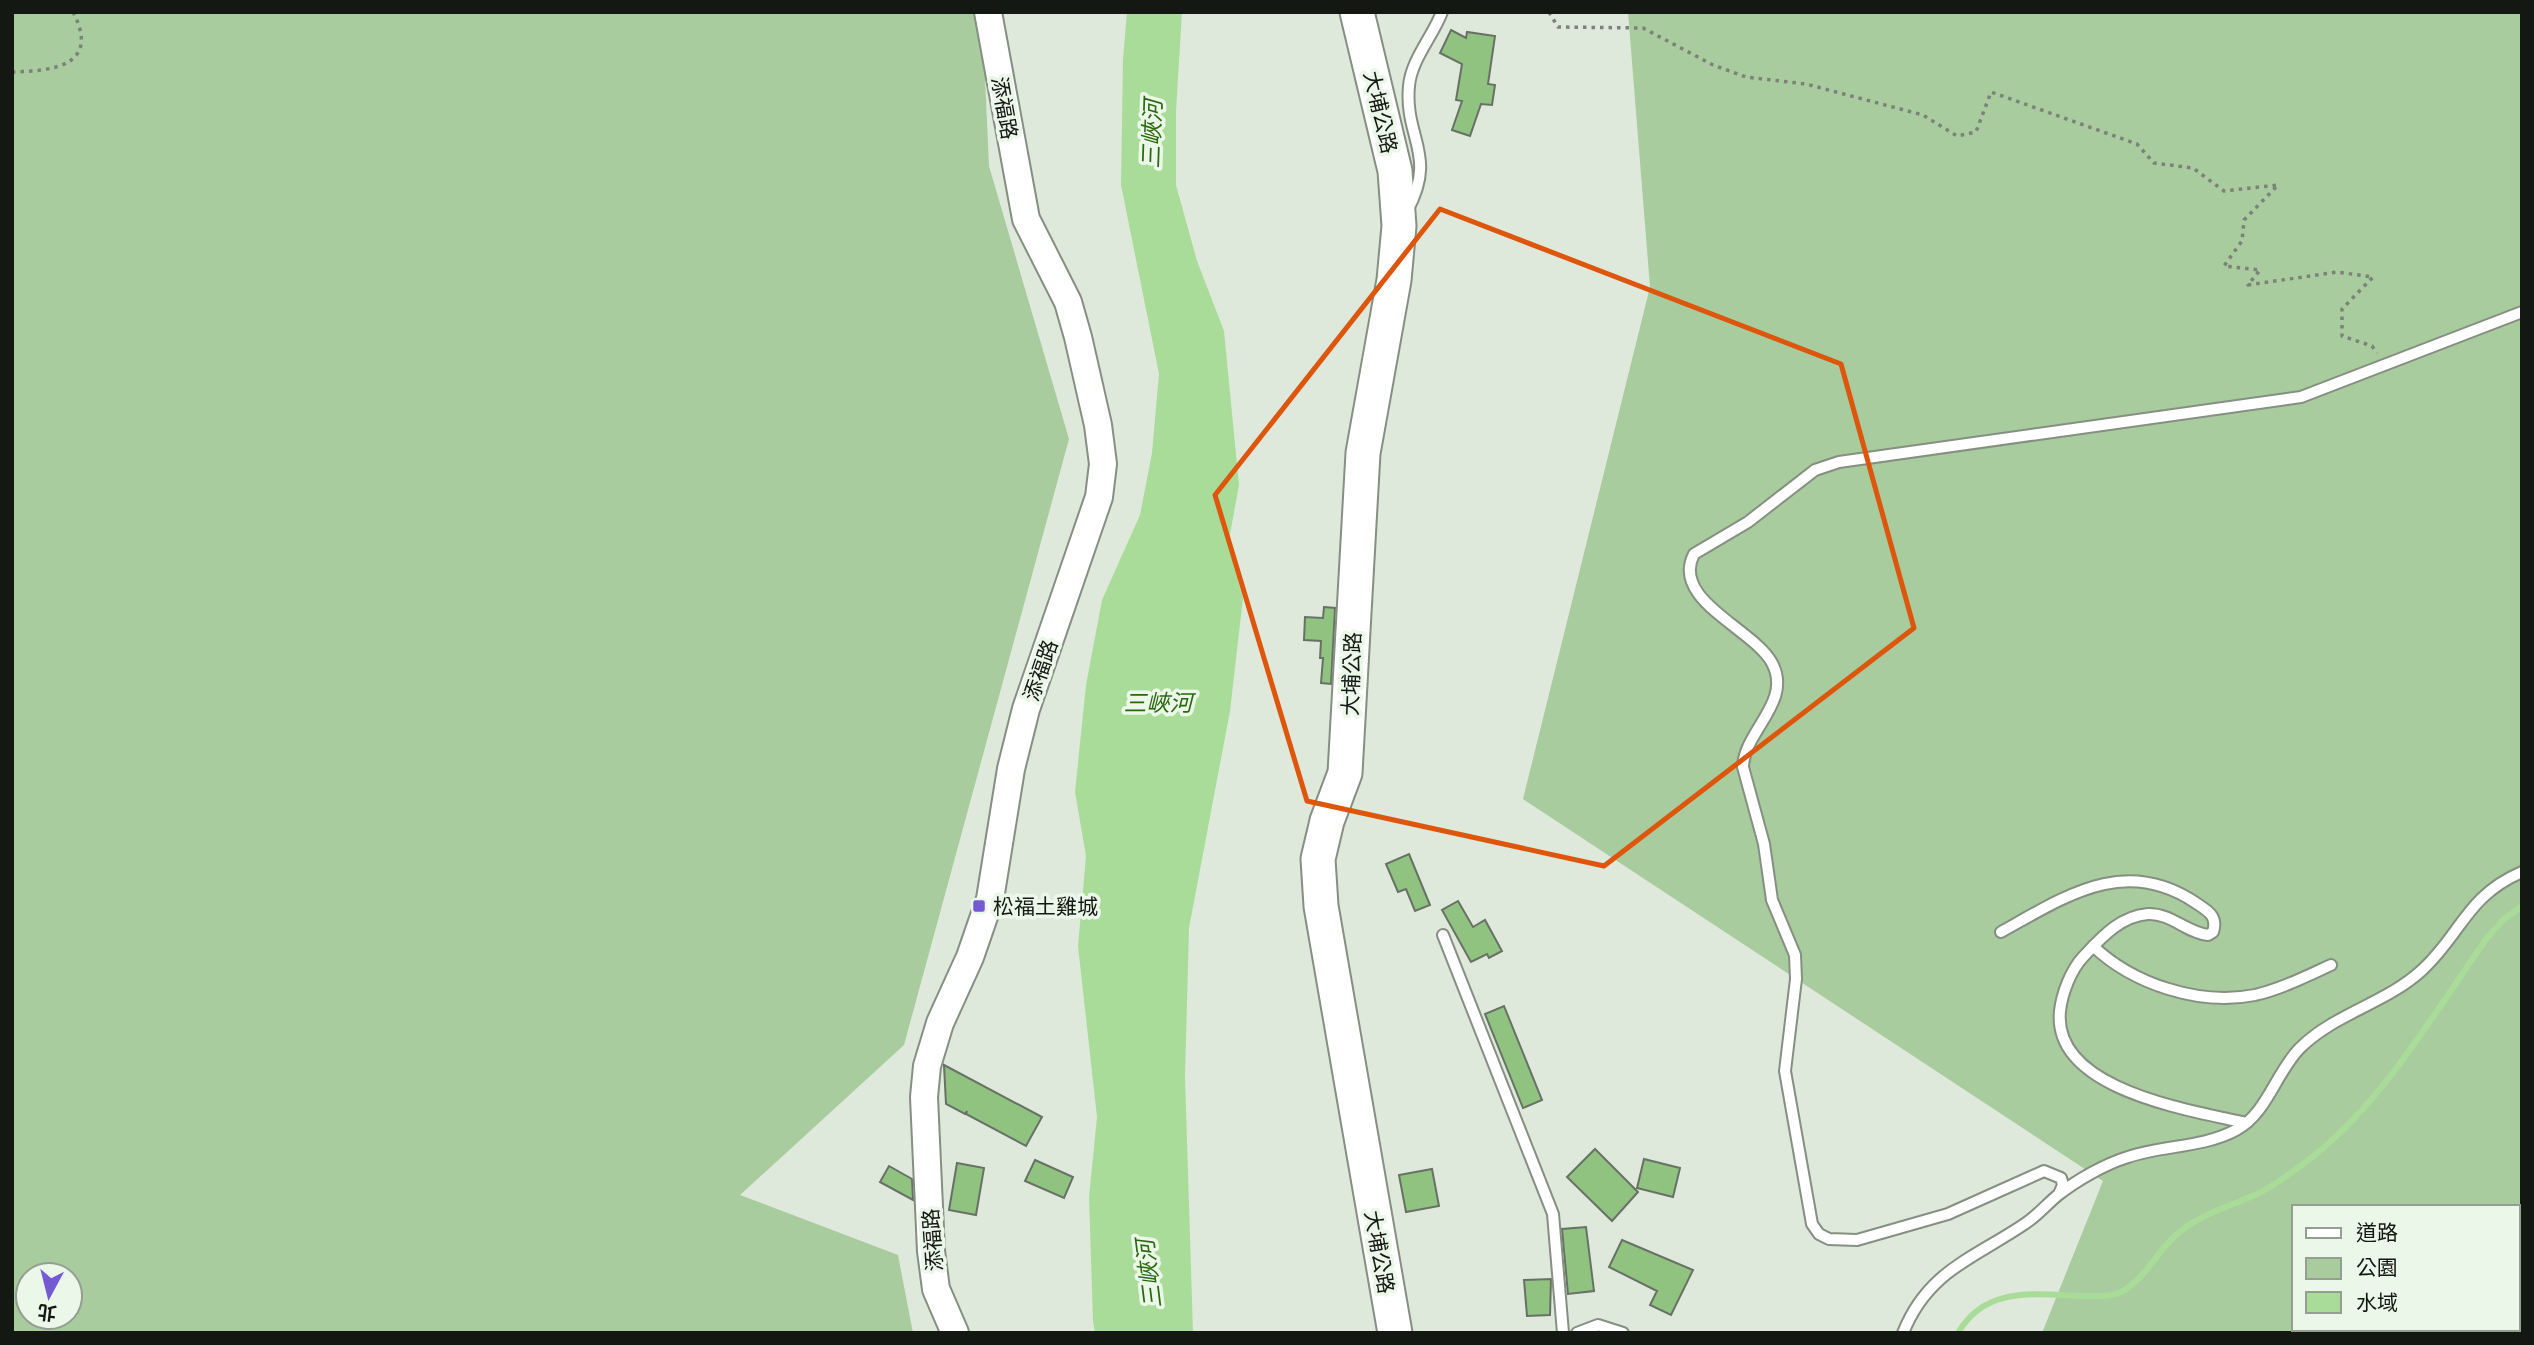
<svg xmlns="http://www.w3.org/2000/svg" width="2534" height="1345" font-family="'Golos Text','Noto Sans TC',sans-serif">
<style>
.green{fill:#a8cc9d;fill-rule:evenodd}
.water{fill:#a9dc99}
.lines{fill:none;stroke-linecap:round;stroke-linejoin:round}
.stream{stroke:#a9dc99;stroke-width:6}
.building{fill:#90c280;stroke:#687165;stroke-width:2}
.service-casing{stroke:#858f82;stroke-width:14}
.tertiary-casing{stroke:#858f82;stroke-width:30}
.primary-casing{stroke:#858f82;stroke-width:37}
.path{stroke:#7b8279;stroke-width:3.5;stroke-dasharray:3.5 5;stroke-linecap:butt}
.service{stroke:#fff;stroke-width:10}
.tertiary{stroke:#fff;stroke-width:26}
.primary{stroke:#fff;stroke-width:33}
.marked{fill:none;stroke:#dd560c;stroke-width:5;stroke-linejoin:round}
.poi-dot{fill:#7559d3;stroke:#ebf7e8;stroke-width:2.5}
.labels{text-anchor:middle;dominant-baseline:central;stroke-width:7;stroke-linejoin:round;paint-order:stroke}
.street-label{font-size:21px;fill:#141813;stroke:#ebf7e8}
.poi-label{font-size:21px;fill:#141813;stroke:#ebf7e8;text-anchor:start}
.water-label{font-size:23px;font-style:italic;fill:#2a680d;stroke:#ebf7e8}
</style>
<rect width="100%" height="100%" fill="#dee9db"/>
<path class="green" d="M 12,12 L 982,12 L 989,166 L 1069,439 L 904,1045 L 740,1195 L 898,1255 L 913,1333 L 12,1333 ZM 28,1275 L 70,1275 L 70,1317 L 28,1317 Z
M 1628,12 L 2522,12 L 2522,1333 L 2042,1333 L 2103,1181 L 1523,799 L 1650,287 ZM 2294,1207 L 2518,1207 L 2518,1329 L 2294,1329 Z"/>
<path class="water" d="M 1127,12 L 1182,12 L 1176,111 L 1176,185 L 1197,261 L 1224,331 L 1239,485 L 1228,545 L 1243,598 L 1230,711 L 1189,928 L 1185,1077 L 1193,1333 L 1095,1333 L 1093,1321 L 1089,1197 L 1097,1117 L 1078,946 L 1086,856 L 1075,792 L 1086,685 L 1102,600 L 1140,515 L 1152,453 L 1159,374 L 1121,185 L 1123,59 Z"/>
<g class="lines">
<path class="stream" d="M 1958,1333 C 1986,1284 2038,1295 2086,1296 C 2098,1296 2113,1297 2123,1291 C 2148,1276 2159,1247 2182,1230 C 2207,1211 2236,1205 2263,1191 C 2276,1184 2288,1175 2299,1167 C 2379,1110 2431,1017 2487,938 L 2503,920 L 2522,906"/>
</g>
<path class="building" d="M 1451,30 L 1466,38 L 1467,32 L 1495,36 L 1488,84 L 1495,85 L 1492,105 L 1481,104 L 1470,136 L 1452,130 L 1462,101 L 1456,100 L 1462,64 L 1440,53 Z
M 1324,607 L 1335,608 L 1331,684 L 1321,683 L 1323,658 L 1320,658 L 1321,641 L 1304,640 L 1305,617 L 1323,618 Z
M 1409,854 L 1430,905 L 1415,911 L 1406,889 L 1398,892 L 1386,864 Z
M 1458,901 L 1473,927 L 1485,920 L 1502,951 L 1489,958 L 1487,954 L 1471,962 L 1442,910 Z
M 1504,1006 L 1542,1100 L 1523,1108 L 1485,1014 Z
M 944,1065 L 1042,1117 L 1026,1146 L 966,1114 L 967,1111 L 965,1114 L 946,1104 Z
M 1595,1149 L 1638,1192 L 1612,1221 L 1567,1177 Z
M 1644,1159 L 1680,1168 L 1673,1197 L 1637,1188 Z
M 1035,1160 L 1073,1177 L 1064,1198 L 1025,1181 Z
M 957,1163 L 984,1168 L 976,1215 L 949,1210 Z
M 889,1166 L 912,1179 L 913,1200 L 880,1182 Z
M 1432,1169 L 1439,1206 L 1406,1212 L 1399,1175 Z
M 1586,1227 L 1594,1291 L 1568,1294 L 1562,1229 Z
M 1622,1240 L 1693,1270 L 1671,1315 L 1650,1305 L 1657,1291 L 1609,1267 Z
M 1551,1279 L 1550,1315 L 1527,1316 L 1524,1280 Z"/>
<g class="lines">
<g class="service-casing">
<path id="service" d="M 1407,211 C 1438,155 1404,138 1409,86 C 1411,60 1433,36 1442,12
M 2001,932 C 2066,896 2125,855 2196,903 C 2208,911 2218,916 2213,932 L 2208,935 C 2187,933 2171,913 2148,914 C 2120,916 2101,938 2083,957 C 2071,970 2062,993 2060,1011 C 2052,1090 2190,1110 2246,1123
M 1443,935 L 1553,1214 L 1563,1333
M 2093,946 C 2133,984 2199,1006 2255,995 C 2281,989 2307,976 2331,965
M 2059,1194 L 2063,1185 L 2061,1178 L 2044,1171 L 1948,1214 L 1857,1240 L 1829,1239 L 1819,1234 L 1812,1224 L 1785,1071 L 1796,979 L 1795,955 L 1772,900 L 1764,844 L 1743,767 C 1744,731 1793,702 1772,663 C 1754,629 1670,600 1694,554 L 1748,522 L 1815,470 L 1839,462 L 2301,397 L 2522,312
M 1577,1333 L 1598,1325 L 1623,1333
M 1903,1333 C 1928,1270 1975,1258 2026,1223 C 2038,1215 2047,1204 2058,1195 C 2077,1180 2105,1164 2128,1157 C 2163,1145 2202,1148 2236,1130 C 2267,1114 2276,1072 2300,1048 C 2334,1014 2386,1003 2421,971 C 2461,935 2466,896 2522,872"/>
</g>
<g class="tertiary-casing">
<path id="tertiary" d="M 955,1333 L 936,1289 L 931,1251 L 924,1097 L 927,1066 L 940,1023 L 970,957 L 990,899 L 1011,769 L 1026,709 L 1099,497 L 1103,464 L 1098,425 L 1078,337 L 1068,302 L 1026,219 L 988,12"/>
</g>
<g class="primary-casing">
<path id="primary" d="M 1357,12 L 1395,171 L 1399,226 L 1394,280 L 1363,453 L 1345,773 L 1327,821 L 1318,859 L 1321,906 L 1395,1333"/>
</g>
<path class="path" d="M 1549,12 L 1558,27 L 1643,28 L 1713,65 L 1746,77 L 1806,84 L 1923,115 L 1957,136 L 1976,132 L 1991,92 L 2137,144 L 2154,163 L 2193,168 L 2224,191 L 2278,185 L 2244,220 L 2242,241 L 2224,266 L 2260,270 L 2248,285 L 2337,272 L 2373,277 L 2342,309 L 2342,336 L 2372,346 L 2377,353
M 12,72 C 53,71 101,66 73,12"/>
<use href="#service" class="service"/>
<use href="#tertiary" class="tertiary"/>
<use href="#primary" class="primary"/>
</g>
<path class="marked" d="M 1440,209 L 1841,364 L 1914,628 L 1604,866 L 1307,801 L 1215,495 Z"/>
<rect class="poi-dot" x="972" y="899" width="14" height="14" rx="3.5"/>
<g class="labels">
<g class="street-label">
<text transform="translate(1005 108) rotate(80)">添福路</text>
<text transform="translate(1381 112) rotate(77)">大埔公路</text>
<text transform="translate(1040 670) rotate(-71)">添福路</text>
<text transform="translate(1351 674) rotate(-88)">大埔公路</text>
<text transform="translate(932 1240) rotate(-94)">添福路</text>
<text transform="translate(1380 1252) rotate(80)">大埔公路</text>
</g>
<g class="poi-label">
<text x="993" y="906">松福土雞城</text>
</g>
<g class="water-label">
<text transform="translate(1151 134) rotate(-88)">三峽河</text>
<text x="1158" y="702">三峽河</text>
<text transform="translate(1148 1274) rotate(-97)">三峽河</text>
</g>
</g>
<rect width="2534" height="1345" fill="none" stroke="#141813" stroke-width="28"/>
<rect x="2292" y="1205" width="228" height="126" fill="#ebf7e8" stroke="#959e93" stroke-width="2"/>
<rect x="2306" y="1228" width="35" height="10" fill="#ffffff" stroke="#959e93" stroke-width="2"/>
<text x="2356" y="1240" font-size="21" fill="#141813">道路</text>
<rect x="2306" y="1258" width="35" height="21" fill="#a8cc9d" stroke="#959e93" stroke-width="2"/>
<text x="2356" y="1275" font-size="21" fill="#141813">公園</text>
<rect x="2306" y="1292" width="35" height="21" fill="#a9dc99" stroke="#959e93" stroke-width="2"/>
<text x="2356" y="1310" font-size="21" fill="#141813">水域</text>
<g transform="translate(49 1296) rotate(187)"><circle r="33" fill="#ebf7e8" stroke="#959e93" stroke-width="2"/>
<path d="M0-5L12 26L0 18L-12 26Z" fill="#7559d3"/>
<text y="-10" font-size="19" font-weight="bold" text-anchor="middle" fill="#141813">北</text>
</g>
</svg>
